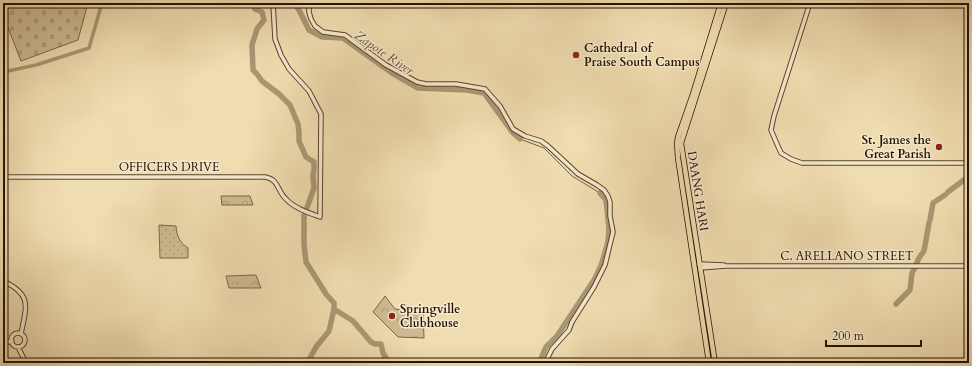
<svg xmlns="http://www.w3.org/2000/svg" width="972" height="366" font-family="Cardo,serif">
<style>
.grass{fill:url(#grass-dots);stroke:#796649}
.cemetery{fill:url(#cemetery-stones);stroke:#796649}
.park{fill:url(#park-crowns);stroke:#796649}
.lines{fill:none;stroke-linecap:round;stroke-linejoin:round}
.stream{stroke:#756246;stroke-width:1}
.canal{stroke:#aa9774;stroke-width:3.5}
.river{stroke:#aa9774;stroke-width:5.5}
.minor-casing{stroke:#58442c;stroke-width:5.5}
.major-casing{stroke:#251200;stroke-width:6}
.minor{stroke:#f5e8cc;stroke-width:3.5}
.major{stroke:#efdcb0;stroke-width:4.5}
.poi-dot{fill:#8f2418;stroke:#f5e8cc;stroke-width:1.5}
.labels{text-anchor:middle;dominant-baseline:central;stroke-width:3;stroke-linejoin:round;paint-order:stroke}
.poi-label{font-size:12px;font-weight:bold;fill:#251200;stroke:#f5e8cc;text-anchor:start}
.street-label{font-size:12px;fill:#251200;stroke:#f5e8cc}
.water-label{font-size:13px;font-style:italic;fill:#614e34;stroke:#f5e8cc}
</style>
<defs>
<pattern id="grass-dots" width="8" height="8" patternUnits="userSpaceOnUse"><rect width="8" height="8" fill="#cdba92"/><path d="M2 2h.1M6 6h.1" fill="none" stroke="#b09f7c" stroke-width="1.8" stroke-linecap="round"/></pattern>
<pattern id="cemetery-stones" width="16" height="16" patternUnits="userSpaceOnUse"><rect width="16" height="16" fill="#cdba92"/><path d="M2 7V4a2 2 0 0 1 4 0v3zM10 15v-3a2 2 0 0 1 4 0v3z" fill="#b09f7c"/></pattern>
<pattern id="park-crowns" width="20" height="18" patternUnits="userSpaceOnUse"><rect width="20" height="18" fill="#cdba92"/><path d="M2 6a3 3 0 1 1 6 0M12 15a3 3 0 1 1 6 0" fill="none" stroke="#b09f7c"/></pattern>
</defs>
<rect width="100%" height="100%" fill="#efdcb0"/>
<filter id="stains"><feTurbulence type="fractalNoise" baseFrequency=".005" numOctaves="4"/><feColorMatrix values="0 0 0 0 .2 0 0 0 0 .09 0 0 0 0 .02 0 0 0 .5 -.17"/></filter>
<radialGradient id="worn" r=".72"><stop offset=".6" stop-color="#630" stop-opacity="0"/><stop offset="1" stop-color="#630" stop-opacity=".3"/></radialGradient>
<path class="grass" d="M 159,225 L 176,226 C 177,236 179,242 188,248 L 188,258 L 160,258 Z"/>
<path class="cemetery" d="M 3,3 L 88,3 L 78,40 L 21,61 L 5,20 L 3,20 Z"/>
<path class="park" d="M 221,196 L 250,196 L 253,205 L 222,205 Z
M 256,275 L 261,288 L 229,288 L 226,276 Z
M 385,296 L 395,309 L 423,313 L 424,338 L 398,337 L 373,312 Z"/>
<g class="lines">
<path class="stream" d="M 520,139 L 544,148 L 572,176 L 600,193"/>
<path class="canal" d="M 3,72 L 36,65 L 89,48 L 102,3"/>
<path class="river" d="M 251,3 L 255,9 L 262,12 L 264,20 L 257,29 L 252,45 L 253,70 L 257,74 L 262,81 L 279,94 L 290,105 L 298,124 L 299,133 L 299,141 L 306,157 L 314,162 L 314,169 L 313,176 L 314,188 L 304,216 L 304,244 L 306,262 L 326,294 L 334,303 L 334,309 L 329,331 L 316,347 L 310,358 L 305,363
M 294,3 L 299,10 L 309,30 L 322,37 L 343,38 L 392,73 L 418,88 L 466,90 L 484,93 L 513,133 L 520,139
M 948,192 L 969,176
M 930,220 L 933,203 L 945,195
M 916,265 L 919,258 L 924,251 L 929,223
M 896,304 L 910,290 L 912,273 L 916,266
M 334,309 L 353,321 L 371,342 L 375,344 L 381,344 L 383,353 L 389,363
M 539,363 L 546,347 L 557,336 L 594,280 L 601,266 L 608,242 L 609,228 L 606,200 L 600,193"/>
<g class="minor-casing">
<path id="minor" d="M 309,3 L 309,12 L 311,19 L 315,26 L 323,32 L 345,35 L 386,65 L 417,82 L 426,84 L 456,84 L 485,89 L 500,106 L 513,129 L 525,136 L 541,141 L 548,146 L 578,174 L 597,185 L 604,190 L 608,196 L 610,202 L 610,216 L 613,232 L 605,265 L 594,287 L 572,322 L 569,330 L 552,349 L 545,363
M 810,3 L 774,116 L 771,130 L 777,144 L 781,153 L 791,159 L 802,163 L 969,163
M 3,177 L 265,177 C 279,179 277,191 286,199 C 294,208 309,213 320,217 L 321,114 L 309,91 L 289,69 L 281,55 L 275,39 L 273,3
M 699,264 L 724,265
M 700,268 L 726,266 L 969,266
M 3,281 C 33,295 26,307 21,334
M11 340a7 7 0 1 1 14 0a7 7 0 1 1-14 0Z
M 3,343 L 12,341
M 18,347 L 26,363"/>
</g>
<g class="major-casing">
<path id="major" d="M 709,363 L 678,158 L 677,143 L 678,137 L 693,94 L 721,3
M 715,363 L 681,143 L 726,3"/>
</g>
<use href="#minor" class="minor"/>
<use href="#major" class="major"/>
</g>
<g class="poi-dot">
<circle cx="576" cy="55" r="4"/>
<circle cx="939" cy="147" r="4"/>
<circle cx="392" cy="316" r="4"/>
</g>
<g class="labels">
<g class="poi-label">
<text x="584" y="48">Cathedral of<tspan x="584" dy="14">Praise South Campus</tspan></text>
<text x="931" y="140" text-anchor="end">St. James the<tspan x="931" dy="14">Great Parish</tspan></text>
<text x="400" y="309">Springville<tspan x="400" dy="14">Clubhouse</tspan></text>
</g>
<g class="street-label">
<text x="169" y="167">OFFICERS DRIVE</text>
<text transform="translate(698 191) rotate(81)">DAANG HARI</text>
<text x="847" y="256">C. ARELLANO STREET</text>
</g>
<g class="water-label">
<text transform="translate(384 53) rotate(34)">Zapote River</text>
</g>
</g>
<rect width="972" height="366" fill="none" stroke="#efdcb0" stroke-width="16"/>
<rect x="4" y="4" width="964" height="358" fill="none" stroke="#251200" stroke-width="2"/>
<rect x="8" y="8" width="956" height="350" fill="none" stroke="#251200"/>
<path d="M826 340v6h95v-6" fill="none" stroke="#251200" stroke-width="2"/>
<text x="832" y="340" font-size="12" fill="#251200" stroke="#f5e8cc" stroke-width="3" paint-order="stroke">200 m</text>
<rect width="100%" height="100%" filter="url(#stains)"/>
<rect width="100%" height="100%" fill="url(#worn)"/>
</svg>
